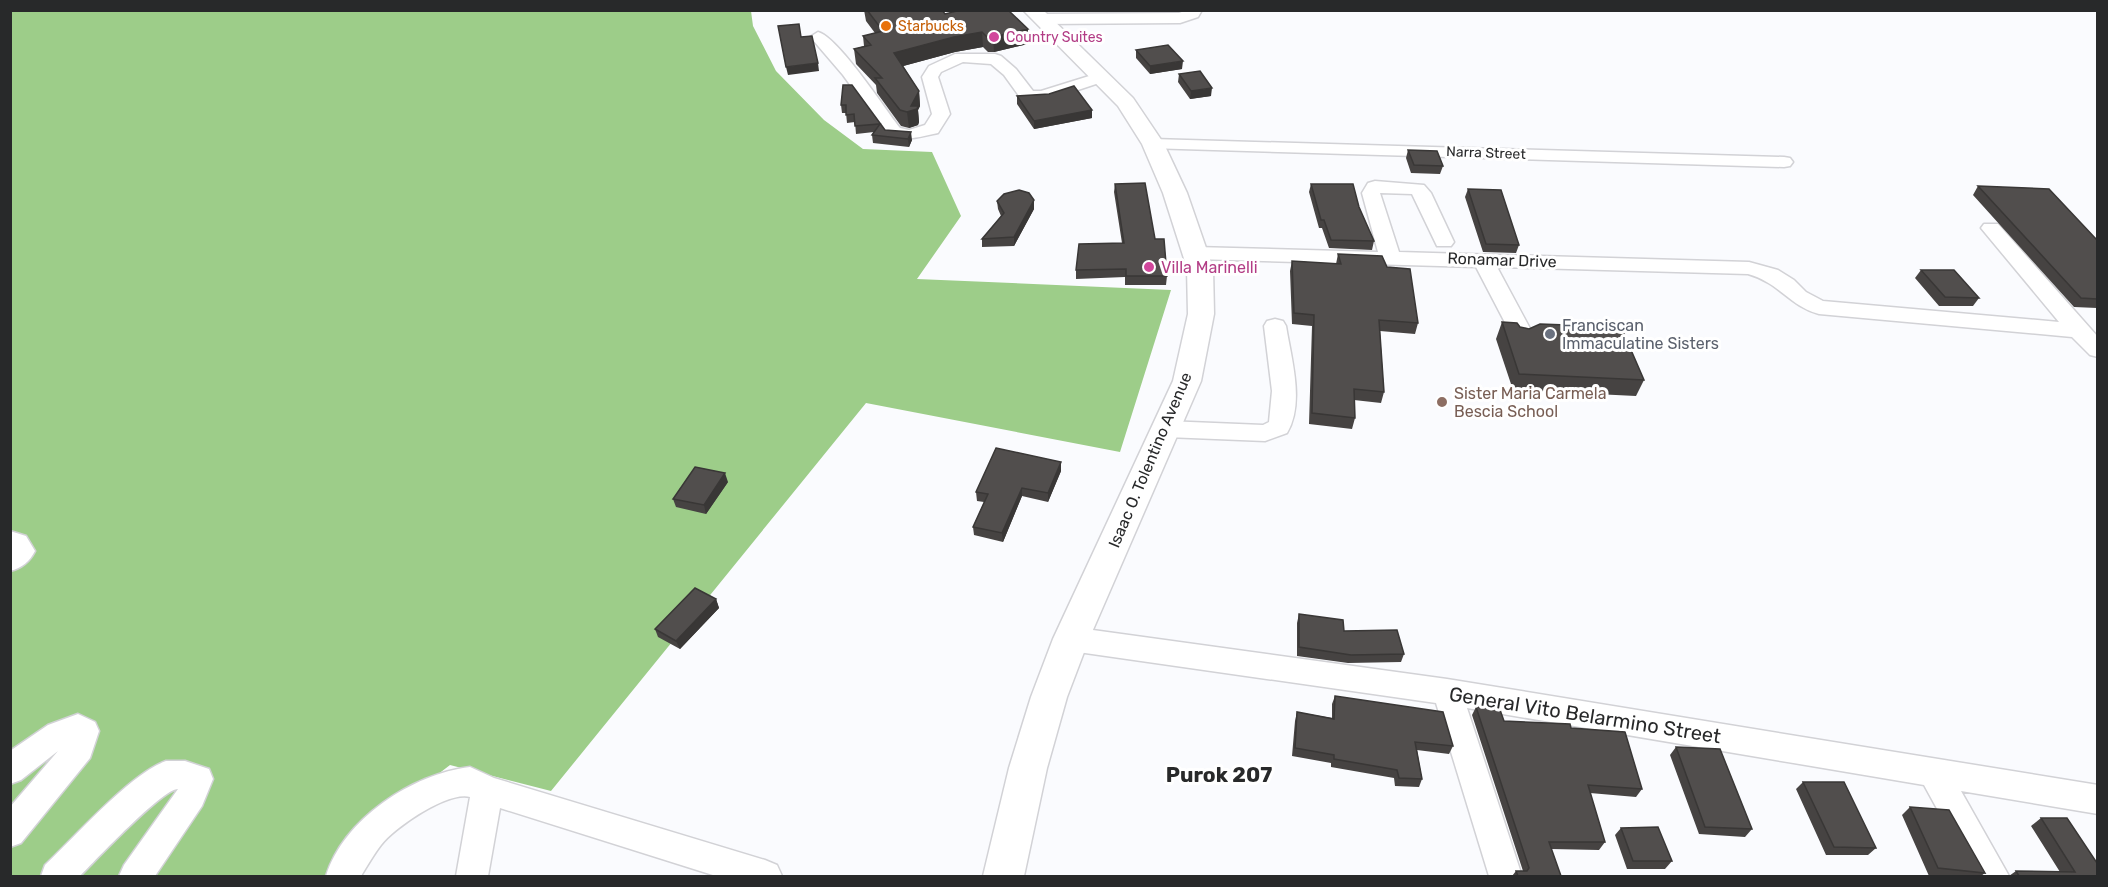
<svg xmlns="http://www.w3.org/2000/svg" width="2108" height="887" font-family="Rubik,sans-serif">
<style>
.forest{fill:#9dcd89}
.lines{fill:none;stroke-linecap:round;stroke-linejoin:round}
.minor-casing{stroke:#d2d2d6;stroke-width:3}
.major-casing{stroke:#d2d2d6;stroke-width:3}
.minor{fill:#fff;fill-rule:evenodd}
.major{fill:#fff;fill-rule:evenodd}
.wall{fill:#464342}
.shaded-wall{fill:#393736}
.building{fill:#514e4d;stroke:#393736;stroke-width:1.5}
.food-dot{fill:#e8710a;stroke:#fff;stroke-width:2}
.hotel-dot{fill:#d1479c;stroke:#fff;stroke-width:2}
.worship-dot{fill:#6b7280;stroke:#fff;stroke-width:2}
.education-dot{fill:#8d6e63;stroke:#fff;stroke-width:2}
.labels{text-anchor:middle;dominant-baseline:central;stroke-width:6;stroke-linejoin:round;paint-order:stroke}
.far-food-label{font-size:14px;fill:#c56008;stroke:#fff;text-anchor:start}
.far-hotel-label{font-size:14px;fill:#b23c85;stroke:#fff;text-anchor:start}
.far-street-label{font-size:14px;fill:#28292a;stroke:#fff}
.street-label{font-size:16px;fill:#28292a;stroke:#fff}
.hotel-label{font-size:16px;fill:#b23c85;stroke:#fff;text-anchor:start}
.worship-label{font-size:16px;fill:#5b616d;stroke:#fff;text-anchor:start}
.education-label{font-size:16px;fill:#785e54;stroke:#fff;text-anchor:start}
.near-street-label{font-size:20px;fill:#28292a;stroke:#fff}
.near-neighbourhood-label{font-size:21px;font-weight:bold;fill:#28292a;stroke:#fff}
</style>
<rect width="100%" height="100%" fill="#fafbfe"/>
<path class="forest" d="M 10,11 L 751,11 L 753,26 L 776,71 L 824,120 L 863,149 L 932,152 L 961,216 L 917,279 L 1171,290 L 1120,452 L 866,403 L 551,791 L 450,765 L 368,828 L 343,876 L 11,876 Z"/>
<g class="lines">
<g class="minor-casing">
<path id="minor" d="M 1187,10 L 1202,10 L 1198,17 L 1180,23 L 1042,24 L 1034,19 L 1042,14 L 1179,13 Z
M 818,32 C 838,37 885,109 900,128 L 909,130 L 925,125 L 932,114 L 922,77 L 929,66 L 955,54 L 995,54 L 1001,56 L 1016,69 L 1033,91 L 1041,91 L 1102,72 L 1110,77 L 1108,80 L 1048,100 L 1028,101 L 1022,100 L 1004,75 L 991,64 L 963,62 L 941,72 L 938,77 L 950,114 L 938,133 C 920,137 906,141 888,137 L 843,75 L 813,40 L 810,37 Z
M 1153,139 L 1784,157 L 1790,158 L 1793,162 L 1790,166 L 1784,167 L 1147,148 L 1144,144 L 1147,140 Z
M 1375,181 L 1424,185 L 1431,193 L 1454,242 L 1451,246 L 1437,246 L 1412,194 L 1380,193 L 1399,252 L 1749,262 L 1778,270 L 1794,280 L 1806,292 L 1823,301 L 2059,322 L 1981,228 L 1984,224 L 1998,224 L 2098,337 L 2098,357 L 2090,355 L 2072,337 L 1819,314 C 1789,306 1780,283 1748,274 L 1497,267 L 1534,336 L 1531,341 L 1523,343 L 1515,341 L 1512,336 L 1476,267 L 1195,259 L 1188,257 L 1185,253 L 1188,249 L 1195,247 L 1378,252 L 1362,193 L 1368,183 Z
M 1275,319 L 1283,321 L 1286,326 C 1291,358 1305,403 1287,433 L 1265,441 L 1166,437 L 1158,435 L 1154,429 L 1158,423 L 1166,421 L 1263,425 L 1269,422 L 1272,391 L 1264,326 L 1267,321 Z
M 10,531 L 26,536 L 35,551 C 30,561 22,568 10,571 Z
M 1071,627 L 1447,679 L 2098,785 L 2098,814 L 1961,791 L 2009,876 L 1974,876 L 1924,785 L 1467,708 L 1522,876 L 1489,876 L 1436,703 L 1071,651 L 1061,647 L 1057,639 L 1061,631 Z
M 78,714 L 95,722 L 99,731 L 90,758 L 21,843 L 10,847 L 10,807 L 58,751 L 21,780 L 10,784 L 10,751 L 48,725 Z
M 166,761 L 185,761 L 209,769 L 213,779 L 202,806 L 155,876 L 119,876 L 124,865 L 178,789 C 162,789 95,861 80,876 L 41,876 L 45,865 C 75,837 130,774 166,761 Z
M 470,767 L 494,778 L 765,860 L 777,865 L 782,876 L 716,876 L 500,808 L 488,876 L 456,876 L 470,797 C 448,791 395,827 381,845 C 374,854 367,866 361,876 L 326,876 C 344,819 412,774 470,767 Z"/>
</g>
<g class="major-casing">
<path id="major" d="M 1023,10 L 1043,10 L 1133,98 L 1164,144 L 1187,193 L 1213,268 L 1214,314 L 1201,381 L 1089,639 L 1067,697 L 1047,768 L 1024,876 L 983,876 L 1009,768 L 1031,697 L 1053,639 L 1173,381 L 1188,314 L 1187,268 L 1163,193 L 1142,144 L 1118,106 Z"/>
</g>
<use href="#minor" class="minor"/>
<use href="#major" class="major"/>
</g>
<path class="wall" d="M 864,10 L 942,10 L 945,14 L 1028,44 L 994,52 L 988,52 L 983,47 L 955,52 L 903,66 L 919,91 L 920,106 L 918,110 L 919,122 L 918,125 L 909,128 L 901,126 L 877,93 L 876,85 L 856,64 L 854,49 L 864,46 L 863,36 L 875,33 L 866,21 Z
M 1136,50 L 1182,69 L 1150,74 L 1136,58 Z
M 1179,74 L 1211,96 L 1190,99 L 1178,82 Z
M 843,85 L 885,130 L 912,140 L 909,147 L 873,143 L 872,135 L 874,132 L 856,134 L 855,122 L 847,123 L 846,113 L 842,113 L 841,105 Z
M 1017,96 L 1092,110 L 1092,118 L 1034,129 L 1017,104 Z
M 1408,150 L 1443,166 L 1440,174 L 1411,173 L 1406,158 Z
M 1115,184 L 1155,239 L 1167,276 L 1166,285 L 1125,285 L 1125,277 L 1076,279 L 1076,270 L 1122,243 L 1114,192 Z
M 1311,184 L 1359,207 L 1374,241 L 1372,250 L 1329,248 L 1322,228 L 1319,228 L 1309,192 Z
M 1978,186 L 2097,240 L 2097,308 L 2074,307 L 1973,195 Z
M 1468,189 L 1519,245 L 1516,253 L 1483,252 L 1465,197 Z
M 997,201 L 1034,209 L 1014,246 L 982,247 L 982,239 L 1001,216 L 998,209 Z
M 1338,254 L 1387,267 L 1418,323 L 1415,334 L 1380,331 L 1384,392 L 1381,403 L 1354,400 L 1355,418 L 1352,429 L 1309,424 L 1312,326 L 1292,324 L 1290,271 L 1292,261 L 1336,264 Z
M 1921,270 L 1979,298 L 1973,306 L 1939,306 L 1915,278 Z
M 1502,322 L 1520,327 L 1644,380 L 1636,396 L 1513,390 L 1496,339 Z
M 1061,471 L 1048,502 L 1022,496 L 1003,542 L 974,535 L 973,527 L 984,502 L 977,501 L 976,492 Z
M 728,482 L 706,514 L 676,507 L 673,499 Z
M 716,599 L 719,608 L 680,649 L 658,637 L 655,629 Z
M 1299,614 L 1404,654 L 1401,662 L 1348,663 L 1297,656 L 1297,623 Z
M 1335,696 L 1453,746 L 1449,754 L 1417,750 L 1422,779 L 1419,787 L 1395,786 L 1394,778 L 1331,767 L 1331,763 L 1292,756 L 1295,721 L 1297,712 L 1332,718 L 1332,704 Z
M 1476,707 L 1504,721 L 1571,728 L 1642,789 L 1636,797 L 1590,793 L 1605,842 L 1599,850 L 1551,849 L 1561,876 L 1512,876 L 1516,871 L 1523,871 L 1472,715 Z
M 1676,747 L 1752,829 L 1745,837 L 1699,834 L 1670,755 Z
M 1803,782 L 1876,848 L 1868,855 L 1826,855 L 1796,789 Z
M 1910,807 L 1985,873 L 1981,876 L 1929,876 L 1902,815 Z
M 2041,818 L 2097,876 L 2009,876 L 2016,871 L 2060,872 L 2031,826 Z
M 1621,828 L 1672,861 L 1665,869 L 1627,869 L 1615,835 Z"/>
<path class="shaded-wall" d="M 1028,29 L 1028,44 L 994,52 L 993,37 Z
M 982,32 L 983,47 L 955,52 L 896,68 L 894,53 L 954,37 Z
M 1183,61 L 1182,69 L 1150,74 L 1150,66 Z
M 818,63 L 819,71 L 788,75 L 786,67 Z
M 1212,88 L 1211,96 L 1190,99 L 1191,91 Z
M 919,91 L 920,106 L 918,110 L 919,122 L 918,125 L 909,128 L 907,112 Z
M 1092,110 L 1092,118 L 1034,129 L 1034,121 Z
M 911,132 L 912,140 L 909,147 L 908,139 Z
M 1034,200 L 1034,209 L 1014,246 L 1014,237 Z
M 1061,462 L 1061,471 L 1048,502 L 1048,493 Z
M 725,473 L 728,482 L 706,514 L 704,505 Z
M 1022,488 L 1022,496 L 1003,542 L 1002,533 Z
M 716,599 L 719,608 L 680,649 L 676,641 Z"/>
<path class="building" d="M 867,10 L 942,10 L 945,14 L 961,10 L 1008,10 L 1028,29 L 993,37 L 987,37 L 982,32 L 954,37 L 894,53 L 919,91 L 911,106 L 918,106 L 917,109 L 907,112 L 900,110 L 875,78 L 882,78 L 854,49 L 871,45 L 863,36 L 883,31 Z
M 799,24 L 801,37 L 812,36 L 818,63 L 786,67 L 778,26 Z
M 1168,45 L 1183,61 L 1150,66 L 1136,50 Z
M 1200,71 L 1212,88 L 1191,91 L 1179,74 Z
M 843,85 L 852,85 L 885,130 L 911,132 L 908,139 L 872,135 L 880,124 L 855,126 L 854,114 L 846,115 L 846,105 L 841,105 Z
M 1074,86 L 1092,110 L 1034,121 L 1017,96 L 1049,94 Z
M 1408,150 L 1437,151 L 1443,166 L 1414,165 Z
M 1145,183 L 1155,239 L 1164,239 L 1167,276 L 1126,276 L 1126,269 L 1076,270 L 1079,244 L 1124,243 L 1115,184 Z
M 1311,184 L 1353,184 L 1359,207 L 1374,241 L 1331,240 L 1324,220 L 1321,220 Z
M 1978,186 L 2049,189 L 2097,240 L 2097,299 L 2081,298 Z
M 1468,189 L 1501,190 L 1519,245 L 1486,244 Z
M 1019,190 L 1029,193 L 1034,200 L 1014,237 L 982,239 L 1004,213 L 997,201 L 1004,194 Z
M 1338,254 L 1382,256 L 1387,267 L 1410,269 L 1418,323 L 1379,320 L 1384,392 L 1354,389 L 1355,418 L 1312,413 L 1314,315 L 1294,313 L 1292,261 L 1341,264 Z
M 1921,270 L 1954,270 L 1979,298 L 1945,297 Z
M 1502,322 L 1517,323 L 1520,327 L 1529,329 L 1540,324 L 1621,327 L 1644,380 L 1519,374 Z
M 996,448 L 1061,462 L 1048,493 L 1022,488 L 1002,533 L 973,527 L 988,494 L 976,492 Z
M 695,467 L 725,473 L 704,505 L 673,499 Z
M 695,588 L 716,599 L 676,641 L 655,629 Z
M 1299,614 L 1343,620 L 1344,631 L 1397,630 L 1404,654 L 1351,655 L 1299,647 Z
M 1335,696 L 1443,712 L 1453,746 L 1415,742 L 1422,779 L 1399,778 L 1397,770 L 1334,759 L 1334,755 L 1295,748 L 1297,712 L 1334,719 Z
M 1476,707 L 1499,707 L 1504,721 L 1570,724 L 1571,728 L 1625,732 L 1642,789 L 1588,785 L 1605,842 L 1549,842 L 1561,876 L 1518,876 L 1516,871 L 1527,871 L 1529,868 Z
M 1676,747 L 1720,749 L 1752,829 L 1705,827 Z
M 1803,782 L 1844,782 L 1876,848 L 1834,847 Z
M 1910,807 L 1949,810 L 1985,873 L 1938,868 Z
M 2041,818 L 2067,818 L 2097,863 L 2097,876 L 2019,876 L 2016,871 L 2075,872 Z
M 1658,827 L 1672,861 L 1633,861 L 1621,828 Z"/>
<circle class="food-dot" cx="886" cy="26" r="6"/>
<g class="hotel-dot">
<circle cx="994" cy="37" r="6"/>
<circle cx="1149" cy="267" r="6"/>
</g>
<circle class="worship-dot" cx="1550" cy="334" r="6"/>
<circle class="education-dot" cx="1442" cy="402" r="6"/>
<g class="labels">
<g class="far-food-label">
<text x="898" y="26">Starbucks</text>
</g>
<g class="far-hotel-label">
<text x="1006" y="37">Country Suites</text>
</g>
<g class="far-street-label">
<text transform="translate(1486 153) rotate(2)">Narra Street</text>
</g>
<g class="street-label">
<text transform="translate(1502 260) rotate(2)">Ronamar Drive</text>
<text transform="translate(1150 460) rotate(-67)">Isaac O. Tolentino Avenue</text>
</g>
<g class="hotel-label">
<text x="1161" y="267">Villa Marinelli</text>
</g>
<g class="worship-label">
<text x="1562" y="325">Franciscan<tspan x="1562" dy="18">Immaculatine Sisters</tspan></text>
</g>
<g class="education-label">
<text x="1454" y="393">Sister Maria Carmela<tspan x="1454" dy="18">Bescia School</tspan></text>
</g>
<g class="near-street-label">
<text transform="translate(1585 715) rotate(9)">General Vito Belarmino Street</text>
</g>
<g class="near-neighbourhood-label">
<text x="1219" y="774">Purok 207</text>
</g>
</g>
<rect width="2108" height="887" fill="none" stroke="#28292a" stroke-width="24"/>
</svg>
